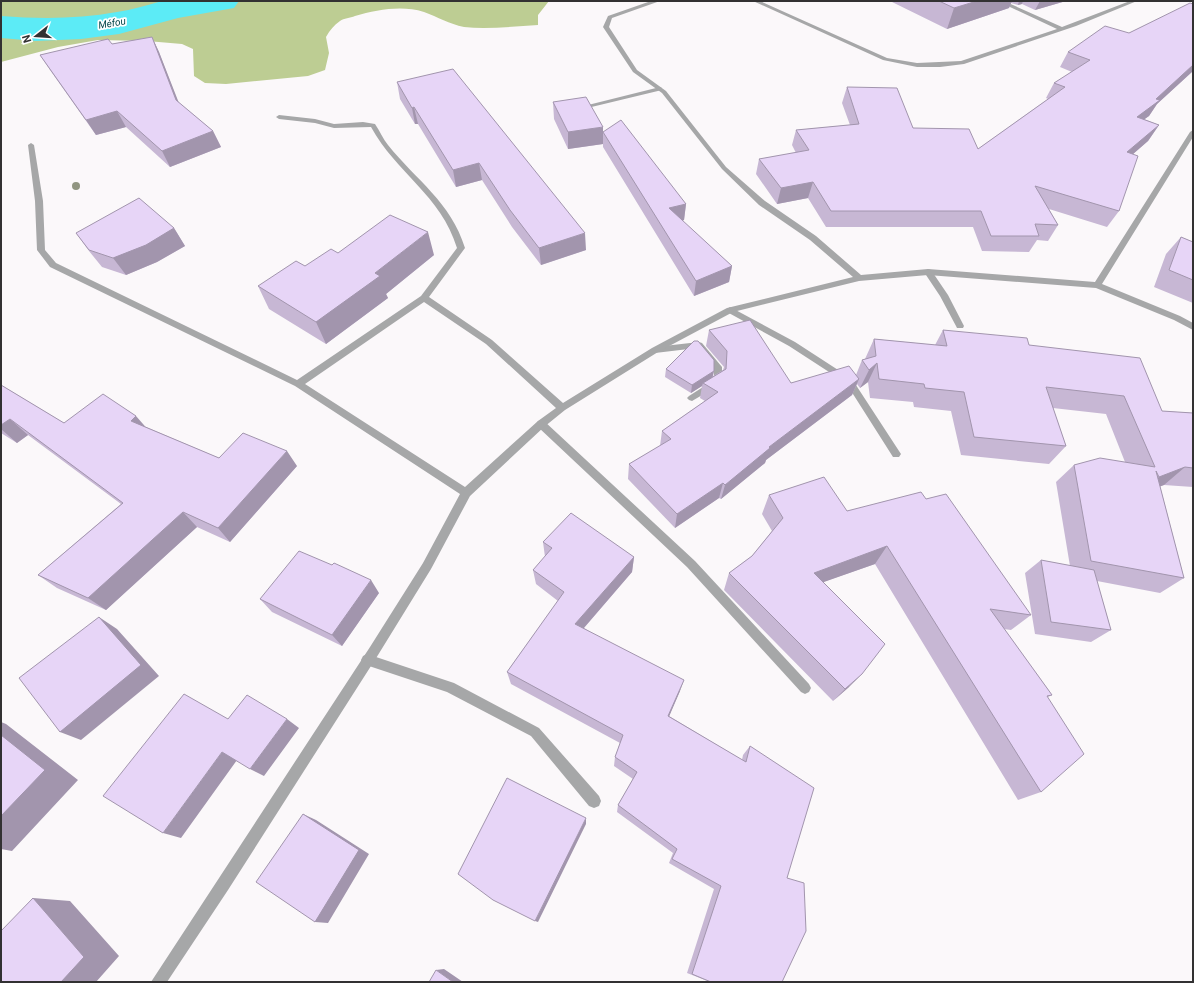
<svg xmlns="http://www.w3.org/2000/svg" width="1194" height="983" font-family="Roboto,sans-serif">
<style>
.green{fill:#bdcd93}
.lines{fill:none;stroke-linecap:round;stroke-linejoin:round}
.river{fill:#5cebf6;fill-rule:evenodd}
.lane{fill:#a6a7a8;fill-rule:evenodd}
.street{fill:#a6a7a8;fill-rule:evenodd}
.tree{fill:#919581}
.wall{fill:#c7b7d4}
.shaded-wall{fill:#a295ad}
.building{fill:#e7d5f7;stroke:#a295ad}
.labels{text-anchor:middle;dominant-baseline:central;stroke-width:3.5;stroke-linejoin:round;paint-order:stroke}
.far-water-label{font-size:10px;font-style:italic;fill:#004448;stroke:#fff}
</style>
<rect width="100%" height="100%" fill="#fbf8fa"/>
<path class="green" d="M 1,1 L 549,1 L 538,15 L 538,25 C 514,26 488,30 464,27 C 449,24 438,17 424,12 C 401,5 377,10 355,16 C 350,18 344,18 340,21 C 334,25 330,30 326,37 L 329,53 L 325,70 L 308,76 L 226,84 L 205,83 L 194,76 L 193,49 L 182,44 L 147,41 L 98,40 L 58,47 L 1,62 Z"/>
<g class="lines">
<path class="river" d="M 162,1 L 239,1 L 234,8 L 178,18 L 119,34 L 81,39 L 36,41 L 1,38 L 1,16 C 40,19 79,19 117,12 C 132,10 147,5 162,1 Z"/>
<path class="lane" d="M 660,87 L 662,88 L 662,90 L 579,110 L 576,108 Z
M 928,269 L 931,270 L 948,295 L 964,326 L 963,328 L 957,328 L 956,326 L 940,296 L 924,272 Z
M 730,307 L 795,342 L 852,379 L 899,451 L 901,454 L 899,457 L 893,457 L 846,383 L 789,346 L 727,312 L 726,310 Z
M 699,342 L 702,343 L 722,367 L 722,382 L 721,384 L 692,401 L 689,400 L 687,398 L 689,396 L 714,380 L 714,368 L 697,348 L 655,353 L 651,350 L 655,347 Z
M 541,420 L 544,421 L 695,561 L 809,684 L 811,688 L 809,692 L 805,694 L 801,692 L 687,567 L 538,427 L 536,424 L 538,421 Z
M 367,654 L 454,683 L 539,728 L 599,796 L 601,801 L 599,806 L 594,808 L 589,806 L 531,736 L 447,692 L 363,664 L 361,660 L 363,656 Z"/>
<path class="street" d="M 651,1 L 660,1 L 612,18 L 609,27 L 637,70 L 666,91 L 726,167 L 765,201 L 816,236 L 861,275 L 928,269 L 1095,282 L 1190,132 L 1193,130 L 1193,137 L 1102,284 L 1180,316 L 1193,323 L 1193,330 L 1174,320 L 1096,288 L 928,275 L 859,281 L 733,312 L 658,352 L 565,410 L 544,427 L 470,496 L 431,569 L 378,655 L 228,890 L 167,982 L 151,982 L 370,647 L 423,563 L 460,494 L 295,386 L 50,267 L 37,250 L 35,201 L 28,145 L 31,143 L 34,145 L 43,201 L 45,250 L 56,263 L 297,380 L 421,296 L 457,248 C 441,195 396,173 371,127 L 334,128 L 315,123 L 279,119 L 276,117 L 279,115 L 315,119 L 334,124 L 363,122 L 375,124 C 380,131 383,139 388,145 C 416,180 451,202 465,248 L 429,297 L 492,340 L 563,403 L 652,348 L 727,308 L 853,277 L 810,240 L 759,205 L 722,169 L 662,93 L 633,72 L 603,27 L 608,16 ZM 424,302 L 486,344 L 556,408 L 538,421 L 465,487 L 305,384 Z
M 753,1 L 760,1 L 887,58 L 917,63 L 961,61 L 1057,29 L 997,1 L 1004,1 L 1062,27 L 1130,1 L 1137,1 L 1076,26 L 964,64 L 940,67 L 917,67 L 883,60 Z"/>
</g>
<circle class="tree" cx="76" cy="186" r="4"/>
<path class="wall" d="M 890,1 L 1066,1 L 1035,10 L 1022,4 L 1018,5 L 1011,3 L 1009,8 L 947,29 Z
M 1193,4 L 1193,71 L 1157,104 L 1149,116 L 1144,119 L 1159,125 L 1148,141 L 1133,154 L 1119,211 L 1107,227 L 1049,209 L 1058,225 L 1048,241 L 1037,240 L 1029,252 L 982,251 L 973,227 L 826,227 L 808,198 L 777,204 L 756,174 L 759,159 L 796,153 L 792,145 L 796,130 L 850,125 L 842,103 L 847,87 L 913,128 L 978,149 L 1048,99 L 1046,98 L 1054,83 L 1072,72 L 1060,67 L 1068,52 L 1129,33 Z
M 152,37 L 159,52 L 178,102 L 213,131 L 221,147 L 170,167 L 126,127 L 96,135 L 50,70 L 40,55 L 112,44 Z
M 397,82 L 586,250 L 541,265 L 512,227 L 482,180 L 456,187 L 418,124 L 415,124 L 400,99 Z
M 553,102 L 603,132 L 686,204 L 684,220 L 682,221 L 732,266 L 729,282 L 694,296 L 603,147 L 603,144 L 568,149 L 554,119 Z
M 174,228 L 185,246 L 157,262 L 126,275 L 102,267 L 89,251 L 76,233 Z
M 1181,237 L 1193,242 L 1193,303 L 1154,287 L 1166,254 Z
M 338,253 L 434,255 L 386,294 L 388,298 L 326,344 L 269,309 L 258,286 Z
M 709,330 L 791,383 L 856,375 L 862,360 L 865,359 L 874,339 L 935,345 L 943,330 L 1029,345 L 1162,411 L 1193,413 L 1193,487 L 1164,485 L 1160,486 L 1184,578 L 1160,593 L 1097,581 L 1111,630 L 1091,642 L 1035,634 L 1025,573 L 1041,560 L 1070,566 L 1056,482 L 1074,465 L 1125,462 L 1106,414 L 1053,408 L 1066,446 L 1049,464 L 961,455 L 951,411 L 914,407 L 913,402 L 870,398 L 868,382 L 860,388 L 857,384 L 852,395 L 766,460 L 765,463 L 721,499 L 719,498 L 675,528 L 628,479 L 629,464 L 660,446 L 662,431 L 705,401 L 700,398 L 702,386 L 691,393 L 665,377 L 666,369 L 714,371 L 713,376 L 723,370 L 724,367 L 706,346 Z
M 1,385 L 64,423 L 146,427 L 219,458 L 297,466 L 230,542 L 197,527 L 106,610 L 57,588 L 38,575 L 121,504 L 28,435 L 17,443 L 1,433 Z
M 769,495 L 847,511 L 926,499 L 1031,615 L 1011,630 L 1004,629 L 1052,695 L 1048,697 L 1041,792 L 1018,800 L 875,564 L 823,582 L 849,687 L 833,701 L 724,590 L 729,573 L 752,556 L 772,531 L 762,514 Z
M 543,542 L 634,557 L 632,572 L 584,628 L 680,691 L 669,716 L 742,760 L 743,755 L 750,746 L 787,878 L 782,982 L 710,982 L 687,973 L 714,889 L 669,863 L 673,853 L 617,812 L 618,805 L 633,779 L 614,766 L 615,757 L 620,743 L 511,684 L 507,672 L 558,601 L 536,584 L 533,570 L 545,557 Z
M 379,593 L 342,646 L 272,612 L 260,599 Z"/>
<path class="shaded-wall" d="M 977,1 L 1012,1 L 1009,8 L 947,29 L 954,8 Z
M 1019,1 L 1023,1 L 1022,4 L 1018,5 Z
M 1040,1 L 1066,1 L 1035,10 Z
M 152,37 L 159,52 L 184,116 L 176,100 Z
M 1193,65 L 1193,71 L 1157,104 L 1149,116 L 1127,132 L 1137,117 L 1156,99 Z
M 414,107 L 418,124 L 415,124 L 412,108 Z
M 117,111 L 126,127 L 96,135 L 86,120 Z
M 1159,125 L 1148,141 L 1117,168 L 1127,152 Z
M 603,127 L 603,144 L 568,149 L 568,132 Z
M 213,131 L 221,147 L 170,167 L 162,151 Z
M 479,163 L 482,180 L 456,187 L 453,170 Z
M 813,182 L 808,198 L 777,204 L 781,188 Z
M 686,204 L 684,220 L 667,224 L 669,208 Z
M 174,228 L 185,246 L 157,262 L 126,275 L 113,258 Z
M 428,232 L 434,255 L 386,294 L 388,298 L 326,344 L 316,322 L 375,273 Z
M 585,233 L 586,250 L 541,265 L 539,248 Z
M 732,266 L 729,282 L 694,296 L 696,281 Z
M 877,363 L 868,382 L 860,388 L 869,370 Z
M 714,371 L 712,379 L 703,383 L 702,386 L 691,393 L 692,385 Z
M 859,379 L 852,395 L 766,460 L 765,463 L 721,499 L 725,485 L 769,447 Z
M 136,416 L 150,432 L 131,421 Z
M 10,419 L 28,435 L 17,443 L 1,429 L 1,425 Z
M 287,451 L 297,466 L 230,542 L 218,528 Z
M 1185,467 L 1164,485 L 1138,495 L 1159,477 Z
M 723,483 L 719,498 L 675,528 L 677,514 Z
M 183,512 L 197,527 L 106,610 L 88,598 Z
M 887,546 L 875,564 L 804,589 L 814,573 Z
M 634,557 L 632,572 L 576,637 L 575,624 Z
M 371,580 L 379,593 L 342,646 L 332,635 Z
M 99,617 L 117,629 L 159,676 L 81,740 L 60,732 Z
M 862,674 L 849,687 L 833,701 L 845,689 Z
M 684,680 L 680,691 L 665,726 L 668,716 Z
M 287,719 L 299,728 L 264,776 L 250,769 Z
M 1,722 L 6,724 L 78,780 L 12,851 L 1,849 Z
M 222,752 L 237,760 L 181,838 L 163,833 Z
M 303,814 L 316,820 L 369,854 L 328,923 L 315,922 Z
M 586,818 L 586,824 L 538,922 L 535,921 Z
M 33,898 L 70,901 L 119,956 L 96,982 L 61,982 Z
M 444,969 L 463,982 L 453,982 L 436,970 Z"/>
<path class="building" d="M 939,1 L 977,1 L 954,8 Z
M 1190,3 L 1193,4 L 1193,65 L 1156,99 L 1160,100 L 1137,117 L 1159,125 L 1127,152 L 1138,156 L 1119,211 L 1035,186 L 1058,225 L 1035,224 L 1039,236 L 991,236 L 981,211 L 831,211 L 813,182 L 781,188 L 759,159 L 809,150 L 796,130 L 859,124 L 847,87 L 897,88 L 913,128 L 969,129 L 978,149 L 1065,87 L 1054,83 L 1090,60 L 1068,52 L 1105,26 L 1129,33 Z
M 152,37 L 176,100 L 213,131 L 162,151 L 117,111 L 86,120 L 40,55 L 108,39 L 112,44 Z
M 453,69 L 585,233 L 539,248 L 510,210 L 479,163 L 453,170 L 414,107 L 412,108 L 397,82 Z
M 586,97 L 603,127 L 568,132 L 553,102 Z
M 621,120 L 686,204 L 669,208 L 732,266 L 696,281 L 603,132 Z
M 139,198 L 174,228 L 146,245 L 113,258 L 89,250 L 76,233 Z
M 390,215 L 428,232 L 375,273 L 380,276 L 316,322 L 258,286 L 296,261 L 305,266 L 331,249 L 338,253 Z
M 1181,237 L 1193,242 L 1193,280 L 1169,270 Z
M 750,320 L 791,383 L 849,366 L 859,379 L 769,447 L 770,448 L 725,485 L 723,483 L 677,514 L 629,464 L 671,439 L 662,431 L 718,392 L 703,383 L 726,369 L 727,351 L 709,330 Z
M 943,330 L 1027,338 L 1029,345 L 1140,358 L 1162,411 L 1193,413 L 1193,468 L 1185,467 L 1159,477 L 1156,471 L 1184,578 L 1091,561 L 1074,465 L 1100,458 L 1155,467 L 1124,396 L 1046,387 L 1066,446 L 974,437 L 964,392 L 925,388 L 924,384 L 879,379 L 877,363 L 869,370 L 862,360 L 876,356 L 874,339 L 947,346 Z
M 694,341 L 698,341 L 714,360 L 714,371 L 692,385 L 666,369 Z
M 1,385 L 64,423 L 103,394 L 136,416 L 131,421 L 219,458 L 243,433 L 287,451 L 218,528 L 183,512 L 88,598 L 38,575 L 123,503 L 10,419 L 1,425 Z
M 824,477 L 847,511 L 921,492 L 926,499 L 946,494 L 1031,615 L 990,609 L 1052,695 L 1047,696 L 1084,754 L 1041,792 L 887,546 L 814,573 L 885,644 L 862,674 L 845,689 L 729,573 L 752,556 L 783,518 L 769,495 Z
M 571,513 L 634,557 L 575,624 L 684,680 L 668,716 L 746,762 L 750,746 L 814,788 L 787,878 L 804,883 L 806,931 L 782,982 L 711,982 L 692,974 L 721,886 L 672,859 L 677,849 L 618,805 L 637,772 L 615,757 L 623,735 L 507,672 L 564,592 L 533,570 L 552,548 L 543,542 Z
M 299,551 L 332,565 L 334,563 L 371,580 L 332,635 L 260,599 Z
M 1041,560 L 1094,570 L 1111,630 L 1051,622 Z
M 99,617 L 141,665 L 60,732 L 19,678 Z
M 184,694 L 228,719 L 247,695 L 287,719 L 250,769 L 222,752 L 163,833 L 103,796 Z
M 1,735 L 45,770 L 1,816 Z
M 507,778 L 586,818 L 535,921 L 493,900 L 458,874 Z
M 303,814 L 359,850 L 315,922 L 256,882 Z
M 33,898 L 84,957 L 61,982 L 1,982 L 1,931 Z
M 436,970 L 453,982 L 429,982 Z"/>
<g class="labels">
<g class="far-water-label">
<text transform="translate(112 23) rotate(-10)">Méfou</text>
</g>
</g>
<rect width="1194" height="983" fill="none" stroke="#323132" stroke-width="4"/>
<g transform="translate(36 36) rotate(253)" stroke="#ffffff" stroke-width="3" paint-order="stroke">
<path d="M0-3L7 15L0 10L-7 15Z" fill="#323132"/>
<text y="-6" font-size="11" font-weight="bold" text-anchor="middle" fill="#323132">N</text>
</g>
</svg>
